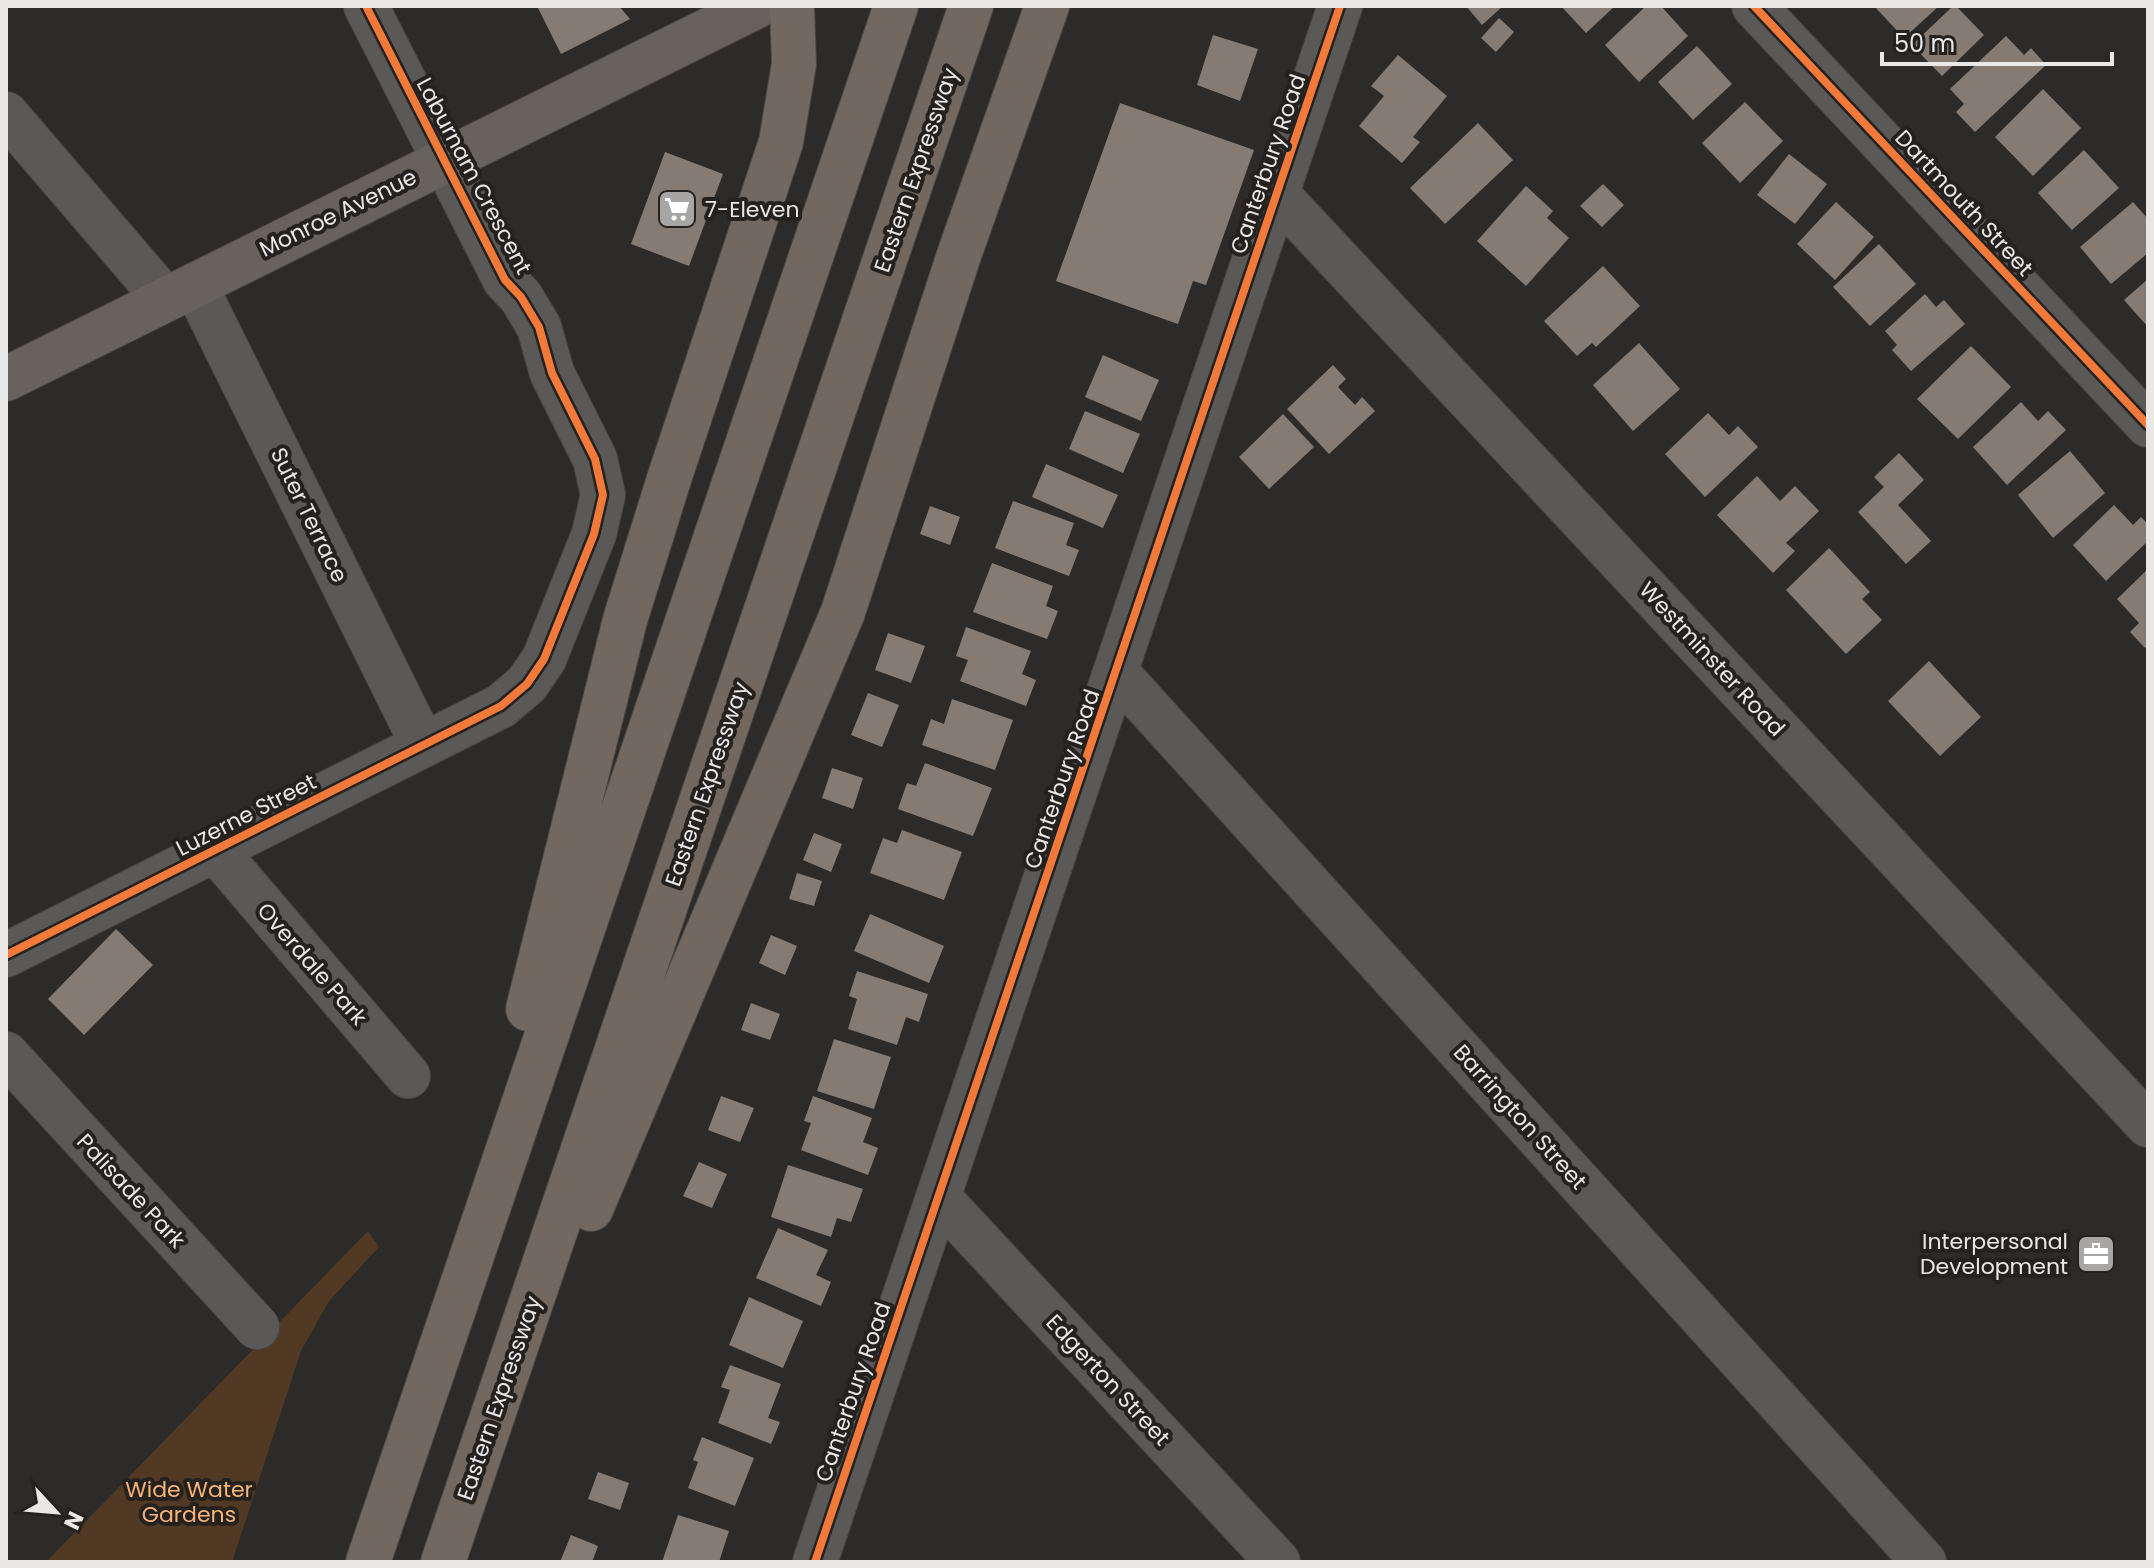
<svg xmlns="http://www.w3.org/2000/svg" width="2154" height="1568" font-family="Poppins,sans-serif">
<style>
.green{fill:#513923}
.building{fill:#867b72}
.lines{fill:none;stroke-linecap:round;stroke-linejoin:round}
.minor-casing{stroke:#484645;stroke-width:46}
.major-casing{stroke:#484645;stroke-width:46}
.highway-casing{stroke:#484645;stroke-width:46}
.minor{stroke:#5a5958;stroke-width:44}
.major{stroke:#68615c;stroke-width:44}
.highway{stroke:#72685f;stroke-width:44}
.cycleway-casing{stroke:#24211f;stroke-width:13}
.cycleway{stroke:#f17a3a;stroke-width:8}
.labels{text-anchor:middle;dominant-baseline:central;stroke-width:8;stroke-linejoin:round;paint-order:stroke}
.street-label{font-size:22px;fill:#eae8e7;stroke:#24211f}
.poi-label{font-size:22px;fill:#eae8e7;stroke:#24211f;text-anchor:start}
.park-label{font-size:22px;fill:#f8b477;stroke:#24211f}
</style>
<rect width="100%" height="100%" fill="#2d2b2a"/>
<path class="green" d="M 368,1231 L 379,1247 L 329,1301 L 301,1351 L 232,1562 L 50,1562 L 48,1560 Z"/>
<path class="building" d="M 537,6 L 619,6 L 630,19 L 561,54 Z
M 1466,6 L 1503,6 L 1482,25 Z
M 1561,6 L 1615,6 L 1586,33 Z
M 1646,6 L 1661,6 L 1688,36 L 1639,82 L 1605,45 Z
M 1874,6 L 1939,6 L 1904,38 Z
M 1953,6 L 1956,6 L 1984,35 L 1942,76 L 1912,45 Z
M 1499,18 L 1514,32 L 1496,52 L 1481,38 Z
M 1213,35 L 1258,49 L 1240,101 L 1197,85 Z
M 2006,36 L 2024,55 L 2031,48 L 2046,65 L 1975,132 L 1956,112 L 1964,104 L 1950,89 Z
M 1697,46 L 1732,84 L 1693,120 L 1658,82 Z
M 1398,55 L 1447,96 L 1413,137 L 1420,142 L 1402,163 L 1359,126 L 1384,96 L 1371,86 Z
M 2043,89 L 2081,128 L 2033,176 L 1995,137 Z
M 1745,102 L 1783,141 L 1740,183 L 1702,143 Z
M 1120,103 L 1254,150 L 1206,285 L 1193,281 L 1178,324 L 1056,281 Z
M 1478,123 L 1513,160 L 1445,224 L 1410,188 Z
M 2084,150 L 2119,188 L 2072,230 L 2038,193 Z
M 665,152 L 723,174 L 689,266 L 631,244 Z
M 1789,154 L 1827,184 L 1795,224 L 1757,195 Z
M 1603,184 L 1624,205 L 1602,227 L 1580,206 Z
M 1526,186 L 1553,211 L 1547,218 L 1569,238 L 1526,286 L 1477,241 Z
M 1836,202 L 1874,237 L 1835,280 L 1797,244 Z
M 2133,202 L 2148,219 L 2148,253 L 2111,284 L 2080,247 Z
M 1879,244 L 1916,284 L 1870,326 L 1833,287 Z
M 1603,266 L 1640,306 L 1596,347 L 1592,343 L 1577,356 L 1544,321 Z
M 2148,279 L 2148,327 L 2124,300 Z
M 1925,294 L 1936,307 L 1944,300 L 1965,324 L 1911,371 L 1892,350 L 1897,345 L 1885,331 Z
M 1639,343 L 1680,389 L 1633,431 L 1593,385 Z
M 1971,346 L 2011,387 L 1958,439 L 1917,399 Z
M 1103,355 L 1159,380 L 1141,421 L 1085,397 Z
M 1333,365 L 1346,379 L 1338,387 L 1355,405 L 1362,397 L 1375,411 L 1329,454 L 1287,409 Z
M 2021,402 L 2038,421 L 2048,411 L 2066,430 L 2007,485 L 1973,447 Z
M 1085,411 L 1140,434 L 1123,473 L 1069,449 Z
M 1708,413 L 1729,435 L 1738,426 L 1758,447 L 1705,497 L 1665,454 Z
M 1283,414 L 1314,447 L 1269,489 L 1239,457 Z
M 2070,451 L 2105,493 L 2053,538 L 2018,495 Z
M 1899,453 L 1924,480 L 1898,505 L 1931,541 L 1906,564 L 1858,512 L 1884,487 L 1874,477 Z
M 1046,464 L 1118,495 L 1103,528 L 1032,497 Z
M 1757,476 L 1780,501 L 1795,486 L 1819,511 L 1786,543 L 1795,551 L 1773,573 L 1717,515 Z
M 1013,501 L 1074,523 L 1066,545 L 1079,550 L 1069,576 L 995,548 Z
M 2114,505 L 2133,525 L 2141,517 L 2148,524 L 2148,541 L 2106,581 L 2073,545 Z
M 930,506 L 960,517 L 950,545 L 920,534 Z
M 1829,548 L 1870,592 L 1862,599 L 1882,620 L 1846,654 L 1786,590 Z
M 992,563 L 1053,586 L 1046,606 L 1058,611 L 1047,639 L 973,612 Z
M 2148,569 L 2148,645 L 2145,648 L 2130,632 L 2139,623 L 2117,599 Z
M 966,627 L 1031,651 L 1022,674 L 1036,680 L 1026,706 L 960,681 L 968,660 L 956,656 Z
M 888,633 L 925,646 L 911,683 L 875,670 Z
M 1929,661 L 1981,717 L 1940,756 L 1888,701 Z
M 868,693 L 899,705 L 882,747 L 851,735 Z
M 952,699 L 1013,720 L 995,770 L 922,745 L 931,719 L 944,724 Z
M 925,763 L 992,788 L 973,836 L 898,809 L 907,783 L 916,786 Z
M 832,768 L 863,778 L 853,809 L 822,798 Z
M 902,830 L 962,852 L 944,900 L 870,873 L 883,838 L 897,843 Z
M 814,833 L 842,844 L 831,872 L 803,860 Z
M 797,873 L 822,881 L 814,906 L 789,899 Z
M 870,914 L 944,946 L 929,983 L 854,951 Z
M 116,929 L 153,965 L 84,1035 L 48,999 Z
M 771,935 L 797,946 L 785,975 L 759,963 Z
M 857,971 L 928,994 L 919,1022 L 906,1017 L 897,1045 L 848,1029 L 857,999 L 849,996 Z
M 751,1003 L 780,1014 L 770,1040 L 741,1030 Z
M 834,1039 L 891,1057 L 874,1109 L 817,1091 Z
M 721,1096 L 754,1108 L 740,1142 L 708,1130 Z
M 813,1096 L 872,1118 L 863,1142 L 878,1148 L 868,1175 L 801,1150 L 811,1123 L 804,1121 Z
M 699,1162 L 727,1174 L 712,1208 L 683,1196 Z
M 788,1165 L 863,1189 L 851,1222 L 837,1218 L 831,1237 L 771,1217 Z
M 778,1228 L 828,1250 L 816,1275 L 831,1282 L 821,1306 L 756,1278 Z
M 749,1297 L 803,1321 L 783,1368 L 729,1345 Z
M 730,1365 L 781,1384 L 768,1418 L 780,1422 L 771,1444 L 718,1423 L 730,1390 L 721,1387 Z
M 702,1437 L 754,1458 L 735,1506 L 688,1488 L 698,1462 L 693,1460 Z
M 598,1472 L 629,1483 L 620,1510 L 588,1499 Z
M 678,1515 L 729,1531 L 719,1562 L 662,1562 Z
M 571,1535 L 598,1546 L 592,1562 L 560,1562 Z"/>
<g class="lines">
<g class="minor-casing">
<path id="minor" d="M 1754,6 L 2148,425
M 6,114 L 165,299
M 1276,193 L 2148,1125
M 195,285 L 423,745
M 1117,673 L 1924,1562
M 216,851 L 408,1076
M 6,955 L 501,706 L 527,684 L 544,659 L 594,534 L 603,495 L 595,459 L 552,373 L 539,327 L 521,297 L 505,280 L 366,6
M 6,1054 L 257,1327
M 939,1198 L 1278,1562
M 815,1562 L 1340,6"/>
</g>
<g class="major-casing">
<path id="major" d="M 6,379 L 757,6"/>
</g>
<g class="highway-casing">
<path id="highway" d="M 528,1009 L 625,620 L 669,479 L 781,142 L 794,64 L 792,6
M 591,1209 L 843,612 L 959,255 L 1047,6
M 368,1562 L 896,6
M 443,1562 L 971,6"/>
</g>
<use href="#minor" class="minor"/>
<use href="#major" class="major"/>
<use href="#highway" class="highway"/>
<g class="cycleway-casing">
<path id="cycleway" d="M 1754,6 L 2148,425
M 6,955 L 501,706 L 527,684 L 544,659 L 594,534 L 603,495 L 595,459 L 552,373 L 539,327 L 521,297 L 505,280 L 366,6
M 815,1562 L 1340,6"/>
</g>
<use href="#cycleway" class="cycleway"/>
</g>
<defs>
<g id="supermarket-square" transform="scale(2)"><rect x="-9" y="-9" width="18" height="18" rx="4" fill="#a8a6a5" stroke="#24211f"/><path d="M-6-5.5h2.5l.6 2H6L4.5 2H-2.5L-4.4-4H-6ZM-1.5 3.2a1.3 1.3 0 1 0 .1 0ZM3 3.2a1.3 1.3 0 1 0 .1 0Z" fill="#fff"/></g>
<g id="office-square" transform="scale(2)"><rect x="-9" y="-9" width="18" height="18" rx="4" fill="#a8a6a5" stroke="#24211f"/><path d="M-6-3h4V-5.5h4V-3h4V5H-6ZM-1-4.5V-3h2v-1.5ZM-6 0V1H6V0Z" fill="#fff"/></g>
</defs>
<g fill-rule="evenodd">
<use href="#supermarket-square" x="677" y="209"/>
<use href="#office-square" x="2096" y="1254"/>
</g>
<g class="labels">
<g class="street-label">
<text transform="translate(1268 164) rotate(-71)">Canterbury Road</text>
<text transform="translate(916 170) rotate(-71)">Eastern Expressway</text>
<text transform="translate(474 176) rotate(62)">Laburnam Crescent</text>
<text transform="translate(1964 203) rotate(47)">Dartmouth Street</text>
<text transform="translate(338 213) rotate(-26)">Monroe Avenue</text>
<text transform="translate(309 515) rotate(64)">Suter Terrace</text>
<text transform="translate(1712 659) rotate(47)">Westminster Road</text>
<text transform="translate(1062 779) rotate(-71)">Canterbury Road</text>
<text transform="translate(707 784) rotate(-71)">Eastern Expressway</text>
<text transform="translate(246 815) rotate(-27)">Luzerne Street</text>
<text transform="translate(312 964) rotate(49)">Overdale Park</text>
<text transform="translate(1520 1117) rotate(48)">Barrington Street</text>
<text transform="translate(131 1191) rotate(47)">Palisade Park</text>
<text transform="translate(1108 1380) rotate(47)">Edgerton Street</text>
<text transform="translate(853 1392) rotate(-71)">Canterbury Road</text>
<text transform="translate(499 1398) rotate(-71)">Eastern Expressway</text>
</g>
<g class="poi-label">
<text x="705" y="209">7-Eleven</text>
<text x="2068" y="1241" text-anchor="end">Interpersonal<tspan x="2068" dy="25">Development</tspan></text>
</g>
<g class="park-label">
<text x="189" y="1489">Wide Water<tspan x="189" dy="25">Gardens</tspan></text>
</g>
</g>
<rect width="2154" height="1568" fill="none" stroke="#eae8e7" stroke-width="16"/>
<g transform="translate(56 1512) rotate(116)" stroke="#24211f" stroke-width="6" paint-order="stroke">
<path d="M0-6L14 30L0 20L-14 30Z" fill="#eae8e7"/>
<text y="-12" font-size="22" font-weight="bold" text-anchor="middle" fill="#eae8e7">N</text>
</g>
<path d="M1882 52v12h230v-12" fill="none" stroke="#eae8e7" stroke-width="4"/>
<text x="1894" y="52" font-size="24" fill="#eae8e7" stroke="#24211f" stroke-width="6" paint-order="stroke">50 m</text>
</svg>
